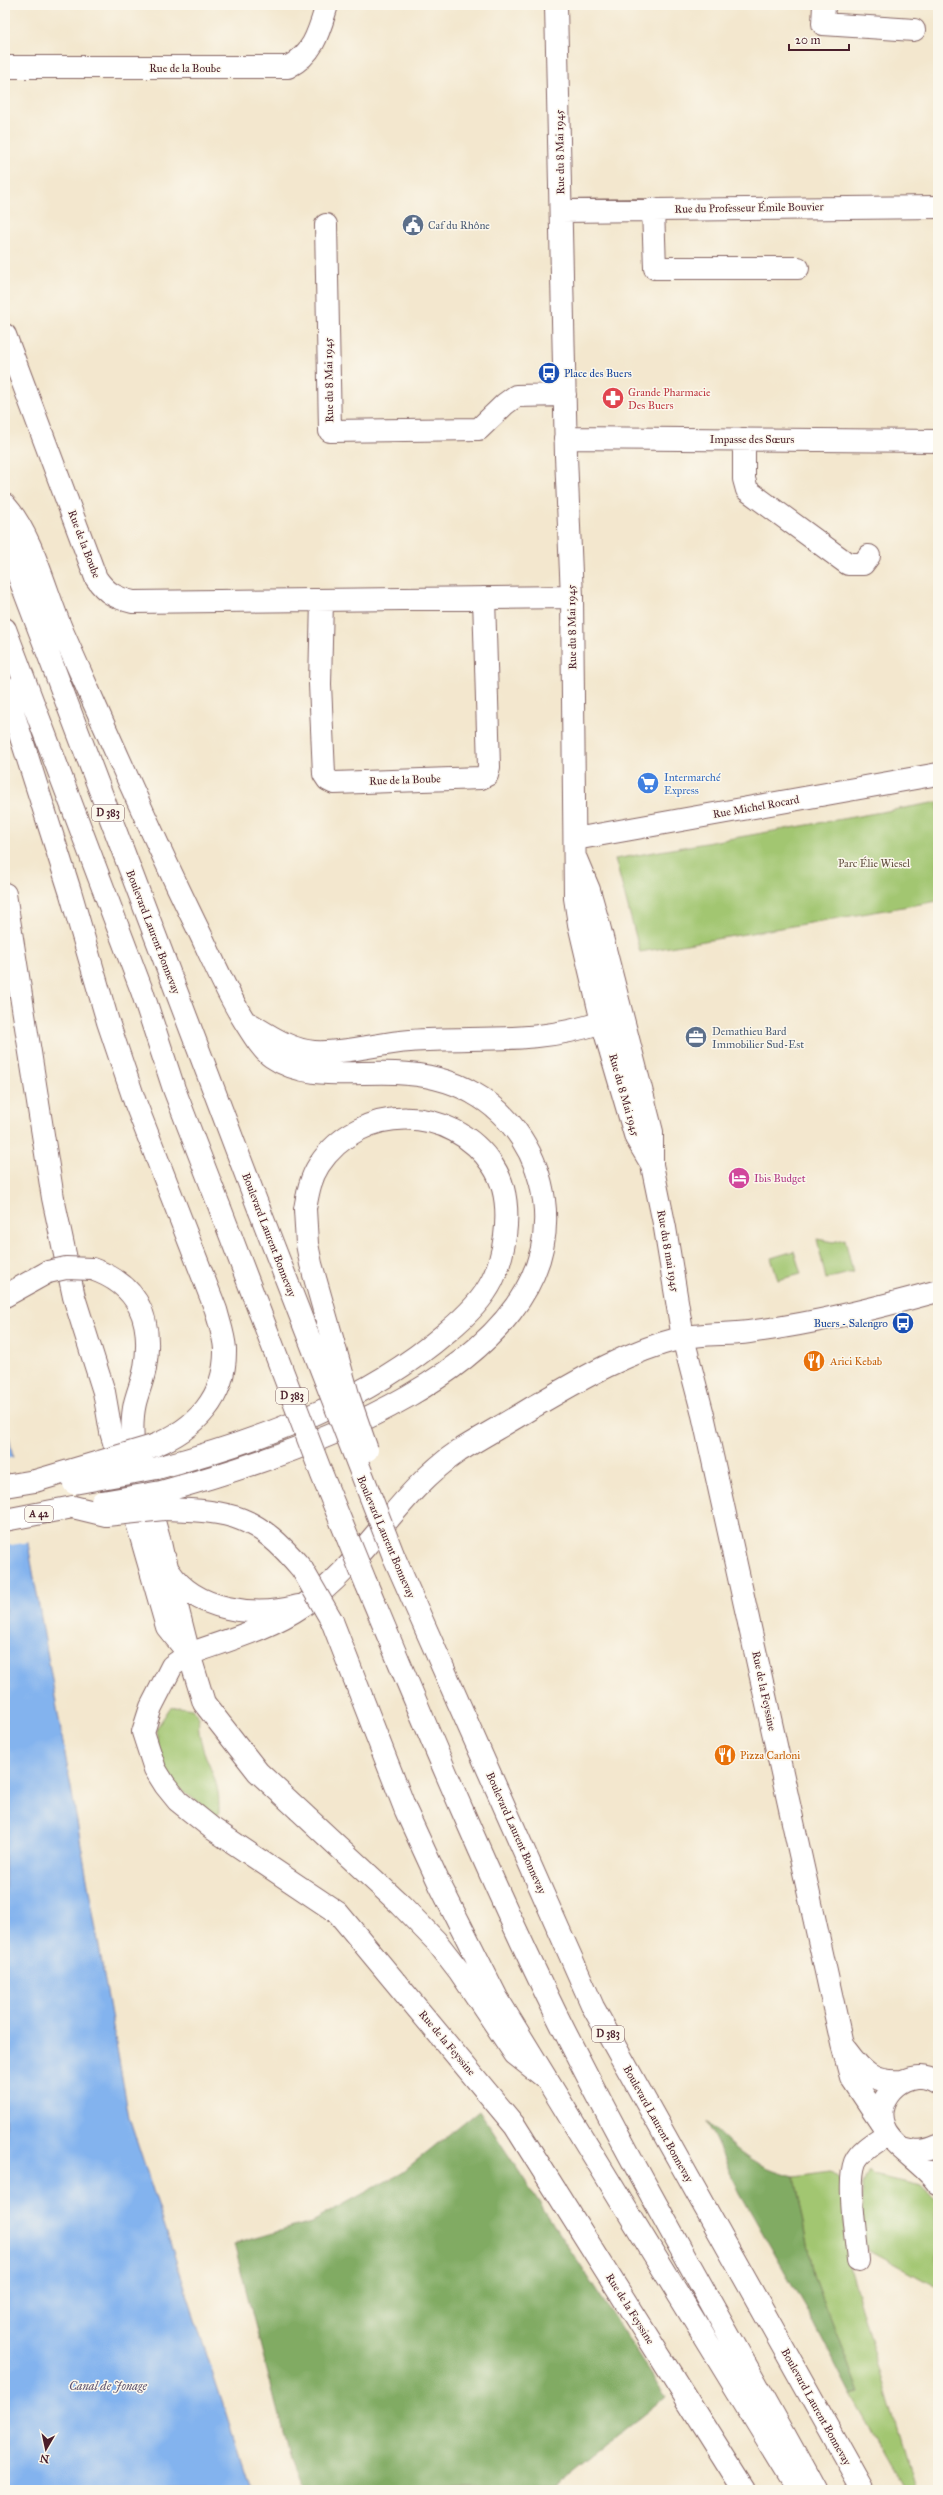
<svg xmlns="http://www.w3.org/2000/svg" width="943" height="2495" font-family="'IM FELL Great Primer',serif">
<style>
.green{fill:#a2c671;stroke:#76724e}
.forest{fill:#81ab63;stroke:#666547}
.water{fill:#83b3ee;stroke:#66698c}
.pier{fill:#f3e7ce}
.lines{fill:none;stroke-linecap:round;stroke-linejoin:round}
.minor-casing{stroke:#856564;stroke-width:24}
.major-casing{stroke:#856564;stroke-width:24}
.highway-casing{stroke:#856564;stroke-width:24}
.minor{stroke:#fff;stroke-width:22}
.major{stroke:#fff;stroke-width:22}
.highway{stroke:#fff;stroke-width:22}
.minor-bridge-casing{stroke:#856564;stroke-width:24;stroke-linecap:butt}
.highway-bridge-casing{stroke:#856564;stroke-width:24;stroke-linecap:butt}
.minor-bridge{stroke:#fff;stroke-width:22}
.highway-bridge{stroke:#fff;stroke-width:22}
.labels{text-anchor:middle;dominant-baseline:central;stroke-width:3;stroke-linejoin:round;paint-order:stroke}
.shield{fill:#fbf7ec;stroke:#7f6065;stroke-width:1}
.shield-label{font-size:10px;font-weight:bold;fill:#4a1f2b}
.street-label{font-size:11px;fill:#4a1f2b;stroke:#fbf7ec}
.service-label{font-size:11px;fill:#4e5e75;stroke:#fbf7ec;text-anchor:start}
.transit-label{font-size:11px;fill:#164399;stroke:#fbf7ec;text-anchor:start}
.health-label{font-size:11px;fill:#be3a42;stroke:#fbf7ec;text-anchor:start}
.shop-label{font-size:11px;fill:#366cbe;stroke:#fbf7ec;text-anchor:start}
.park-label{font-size:11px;fill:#645140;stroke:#fbf7ec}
.hotel-label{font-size:11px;fill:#b23c85;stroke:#fbf7ec;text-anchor:start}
.food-label{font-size:11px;fill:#c56008;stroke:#fbf7ec;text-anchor:start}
.water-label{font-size:12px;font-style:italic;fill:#5e536f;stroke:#fbf7ec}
</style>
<rect width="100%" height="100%" fill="#fbf7ec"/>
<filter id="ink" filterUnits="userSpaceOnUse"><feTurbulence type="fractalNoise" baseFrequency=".025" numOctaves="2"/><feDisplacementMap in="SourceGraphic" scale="8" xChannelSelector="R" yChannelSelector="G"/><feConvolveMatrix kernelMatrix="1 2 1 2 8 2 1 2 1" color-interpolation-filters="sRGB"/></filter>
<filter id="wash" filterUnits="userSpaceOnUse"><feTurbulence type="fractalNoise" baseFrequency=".012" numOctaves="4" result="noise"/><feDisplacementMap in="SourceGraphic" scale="16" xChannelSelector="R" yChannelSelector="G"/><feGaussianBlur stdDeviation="0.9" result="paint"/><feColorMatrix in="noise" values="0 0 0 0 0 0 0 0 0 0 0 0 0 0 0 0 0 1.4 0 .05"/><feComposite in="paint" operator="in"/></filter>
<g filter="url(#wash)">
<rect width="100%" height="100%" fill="#f3e7ce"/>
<path class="green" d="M 938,802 L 938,901 L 640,952 L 615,859 Z
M 817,1239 L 833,1242 L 845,1239 L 853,1272 L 826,1279 Z
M 794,1251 L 801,1274 L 778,1280 L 771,1258 Z
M 180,1707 L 192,1709 L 199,1717 C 196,1743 210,1762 217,1787 C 219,1795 219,1804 219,1812 L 216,1816 L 174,1784 L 166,1770 L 158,1746 L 156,1729 L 170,1708 Z
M 869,2170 L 873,2175 L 922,2186 L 936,2201 L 938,2288 L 869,2250 L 865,2245 L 862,2186 Z
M 830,2172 L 842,2182 L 850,2271 L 915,2490 L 905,2490 L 851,2395 L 859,2393 L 814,2275 L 795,2177 Z"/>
<path class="forest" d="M 479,2110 L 666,2397 L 551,2490 L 303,2490 L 289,2455 L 234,2244 L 311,2222 L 401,2173 Z
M 707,2122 C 736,2150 753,2169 795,2177 L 814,2275 L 859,2393 L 851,2395 L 814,2323 L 740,2193 Z"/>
<path class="water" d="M 5,1413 L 129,2117 L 251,2490 L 5,2490 Z"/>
<path class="pier" d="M 15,1457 L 30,1542 L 5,1546 L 5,1459 Z"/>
</g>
<g filter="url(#ink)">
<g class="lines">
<g class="minor-casing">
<path id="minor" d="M 556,5 L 566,456 L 572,597 L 575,898 L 579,924 L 602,1022 L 636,1138 L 652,1165
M 824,5 L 823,24 L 914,30
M 5,67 L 288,67 C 314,54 319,31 327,5
M 653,209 L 655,268 L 798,268
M 561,211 L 938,207
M 326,225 L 330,431 L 479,429 L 505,404 L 516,396 L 565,395
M 5,335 L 96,578 C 106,593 116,598 133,602 L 572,597
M 565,438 L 938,441
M 744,439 L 744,479 L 747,490 L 848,564 L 863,564 L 869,556
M 322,600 L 320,684 L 324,774 L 328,780 L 334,783 L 481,778 L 487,775 L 489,767 L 484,598
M 575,839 L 938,774
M 576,859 L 589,890 L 598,922 L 652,1132 L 652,1165 L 665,1228 L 683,1338 L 703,1415 L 842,2044 L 851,2077 L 883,2125
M 92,1269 C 139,1285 153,1320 145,1368 C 143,1380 138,1391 135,1403 C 132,1416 132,1429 133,1442 C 140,1475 150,1507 159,1539 C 162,1549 163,1563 169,1571 C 195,1611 256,1618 298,1606
M 5,1296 L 48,1272
M 165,1559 L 189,1654 L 172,1666 L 151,1707 L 143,1732 L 155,1769 L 165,1785 L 178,1801 L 213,1829 L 338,1913 L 515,2126 L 744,2490
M 846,2050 C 863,2073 873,2083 902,2081
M 938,2083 C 910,2063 871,2096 884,2127 C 891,2146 924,2163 938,2184
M 902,2148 C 916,2152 925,2152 938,2146
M 858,2261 C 856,2236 847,2183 855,2162 C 860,2150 877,2141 887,2134"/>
</g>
<g class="major-casing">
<path id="major" d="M 189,1654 C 228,1640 269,1629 304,1605 C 364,1564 398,1492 459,1451 C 483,1436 509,1422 533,1407 C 581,1379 626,1352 681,1338 C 702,1333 727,1335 749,1332 C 813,1324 876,1308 938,1291"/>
</g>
<g class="highway-casing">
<path id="highway" d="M 5,505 C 33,536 46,594 63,633 C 106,730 148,827 195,923 C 211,955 225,991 245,1022 C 252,1033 262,1050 272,1057 C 306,1081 356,1071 395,1073 C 423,1074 449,1079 473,1093 C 513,1115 538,1156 544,1200 C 566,1369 285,1458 161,1492
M 5,540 L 259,1209
M 5,629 L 142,991 L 174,1089 L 220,1208
M 5,687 L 70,891 L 108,1022 L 135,1102 L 216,1310 C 219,1322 224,1335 225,1349 C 226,1397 196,1429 153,1446
M 5,894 L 53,1198 L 74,1297 L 104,1392 L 111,1432 L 167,1627 L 189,1654 L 204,1703 L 258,1772 L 401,1905 L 436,1941 L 460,1972 L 515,2054 L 543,2076
M 250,1024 C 270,1036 290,1050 314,1052 C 345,1054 379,1043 410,1041 C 478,1036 536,1045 602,1022
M 157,1468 C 259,1441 366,1402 447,1332 C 464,1318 482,1301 492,1281 C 499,1267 503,1251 505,1236 C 508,1213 507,1187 493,1166 C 452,1103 360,1103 319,1165 C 310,1179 308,1193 305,1209
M 5,1486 L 35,1481
M 164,1509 C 233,1511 256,1515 302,1569
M 5,1520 L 73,1507
M 394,1557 L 593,2007 L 863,2490
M 366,1583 C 427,1729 487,1874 557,2016 C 637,2177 729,2332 815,2490
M 332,1621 L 406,1811 L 440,1885 L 497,1998 L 798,2490"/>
</g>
<use href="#minor" class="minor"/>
<use href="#major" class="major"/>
<use href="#highway" class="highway"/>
<g class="minor-bridge-casing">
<path id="minor-bridge" d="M 48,1272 L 66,1268 L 92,1269"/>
</g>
<g class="highway-bridge-casing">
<path id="highway-bridge" d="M 220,1208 L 322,1475 L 366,1583
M 259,1209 L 394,1557
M 305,1209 L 307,1244 L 311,1264 L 349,1398 L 367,1450
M 35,1481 L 153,1446
M 74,1483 L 157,1468
M 102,1502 L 161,1492
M 73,1507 L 106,1515 L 164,1509
M 302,1569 L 332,1621"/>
</g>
<use href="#minor-bridge" class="minor-bridge"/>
<use href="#highway-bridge" class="highway-bridge"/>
</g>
</g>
<defs>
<g id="civic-disc" transform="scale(1.15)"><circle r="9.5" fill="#5c6f8a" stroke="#fbf7ec"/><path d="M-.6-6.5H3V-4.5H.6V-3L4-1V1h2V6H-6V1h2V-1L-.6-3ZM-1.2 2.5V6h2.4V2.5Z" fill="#fff"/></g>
<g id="bus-disc" transform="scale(1.15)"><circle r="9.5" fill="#1a4fb4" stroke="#fbf7ec"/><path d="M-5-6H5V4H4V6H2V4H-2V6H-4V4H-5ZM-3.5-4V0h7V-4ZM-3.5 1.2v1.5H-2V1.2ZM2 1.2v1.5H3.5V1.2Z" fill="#fff"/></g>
<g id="pharmacy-disc" transform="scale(1.15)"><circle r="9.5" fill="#e0444e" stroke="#fbf7ec"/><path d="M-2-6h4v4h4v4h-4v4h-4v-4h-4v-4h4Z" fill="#fff"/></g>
<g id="supermarket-disc" transform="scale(1.15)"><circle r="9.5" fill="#3f7fe0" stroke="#fbf7ec"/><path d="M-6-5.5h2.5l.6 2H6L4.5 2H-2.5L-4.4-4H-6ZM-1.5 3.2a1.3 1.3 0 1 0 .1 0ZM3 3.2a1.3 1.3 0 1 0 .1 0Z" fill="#fff"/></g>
<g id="office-disc" transform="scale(1.15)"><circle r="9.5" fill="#5c6f8a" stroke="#fbf7ec"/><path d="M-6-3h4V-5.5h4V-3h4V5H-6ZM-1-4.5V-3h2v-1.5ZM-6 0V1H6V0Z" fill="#fff"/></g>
<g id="hotel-disc" transform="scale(1.15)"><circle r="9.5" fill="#d1479c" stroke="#fbf7ec"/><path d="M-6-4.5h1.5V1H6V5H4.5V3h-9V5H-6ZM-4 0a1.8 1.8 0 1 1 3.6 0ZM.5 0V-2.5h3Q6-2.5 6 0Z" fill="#fff"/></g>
<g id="restaurant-disc" transform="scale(1.15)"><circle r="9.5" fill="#e8710a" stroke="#fbf7ec"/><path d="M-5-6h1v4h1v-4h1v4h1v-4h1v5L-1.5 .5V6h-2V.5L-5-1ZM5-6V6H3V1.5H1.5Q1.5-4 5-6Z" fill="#fff"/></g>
</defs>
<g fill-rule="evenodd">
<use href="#civic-disc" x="413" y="225"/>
<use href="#bus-disc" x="549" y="373"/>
<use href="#pharmacy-disc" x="613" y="398"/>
<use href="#supermarket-disc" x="648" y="783"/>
<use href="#office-disc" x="696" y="1037"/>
<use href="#hotel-disc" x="739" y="1178"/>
<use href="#bus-disc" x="903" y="1323"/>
<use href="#restaurant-disc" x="814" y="1361"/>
<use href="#restaurant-disc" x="725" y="1755"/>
</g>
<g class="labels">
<g class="shield">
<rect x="92" y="805" width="32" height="16" rx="3"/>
<rect x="276" y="1388" width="32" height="16" rx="3"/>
<rect x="25" y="1506" width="28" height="16" rx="3"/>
<rect x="592" y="2026" width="32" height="16" rx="3"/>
</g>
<g class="shield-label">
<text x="108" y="813">D 383</text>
<text x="292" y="1396">D 383</text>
<text x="39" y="1514">A 42</text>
<text x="608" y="2034">D 383</text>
</g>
<g class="street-label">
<text x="185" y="68">Rue de la Boube</text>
<text transform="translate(560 152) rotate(-91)">Rue du 8 Mai 1945</text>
<text transform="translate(749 208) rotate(-1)">Rue du Professeur Émile Bouvier</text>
<text transform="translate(329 380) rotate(-91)">Rue du 8 Mai 1945</text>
<text x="752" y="439">Impasse des Sœurs</text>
<text transform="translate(84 544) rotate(69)">Rue de la Boube</text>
<text transform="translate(572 627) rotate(-91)">Rue du 8 Mai 1945</text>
<text transform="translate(405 780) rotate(-2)">Rue de la Boube</text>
<text transform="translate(756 807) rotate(-10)">Rue Michel Rocard</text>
<text transform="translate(153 932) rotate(69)">Boulevard Laurent Bonnevay</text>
<text transform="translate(624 1095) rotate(74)">Rue du 8 Mai 1945</text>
<text transform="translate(269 1235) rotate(69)">Boulevard Laurent Bonnevay</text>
<text transform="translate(668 1251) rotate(80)">Rue du 8 mai 1945</text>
<text transform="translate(386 1537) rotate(67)">Boulevard Laurent Bonnevay</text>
<text transform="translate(764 1691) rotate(78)">Rue de la Feyssine</text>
<text transform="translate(516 1833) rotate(66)">Boulevard Laurent Bonnevay</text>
<text transform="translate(447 2043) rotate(50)">Rue de la Feyssine</text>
<text transform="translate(658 2124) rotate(61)">Boulevard Laurent Bonnevay</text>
<text transform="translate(630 2309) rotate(58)">Rue de la Feyssine</text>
<text transform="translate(816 2407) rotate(61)">Boulevard Laurent Bonnevay</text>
</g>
<g class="service-label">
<text x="428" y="225">Caf du Rhône</text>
<text x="712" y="1031">Demathieu Bard<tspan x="712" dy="13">Immobilier Sud-Est</tspan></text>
</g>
<g class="transit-label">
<text x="564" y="373">Place des Buers</text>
<text x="888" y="1323" text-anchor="end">Buers - Salengro</text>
</g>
<g class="health-label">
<text x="628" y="392">Grande Pharmacie<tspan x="628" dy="13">Des Buers</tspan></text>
</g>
<g class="shop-label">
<text x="664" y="777">Intermarché<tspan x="664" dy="13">Express</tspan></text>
</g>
<g class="park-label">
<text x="874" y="863">Parc Élie Wiesel</text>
</g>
<g class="hotel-label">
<text x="754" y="1178">Ibis Budget</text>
</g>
<g class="food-label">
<text x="830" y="1361">Arici Kebab</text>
<text x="740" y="1755">Pizza Carloni</text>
</g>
<g class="water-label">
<text x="108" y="2386">Canal de Jonage</text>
</g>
</g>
<rect width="943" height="2495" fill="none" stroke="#fbf7ec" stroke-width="20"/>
<g transform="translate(46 2449) rotate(189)" stroke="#fbf7ec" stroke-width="3" paint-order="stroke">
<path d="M0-3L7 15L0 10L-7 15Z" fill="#4a1f2b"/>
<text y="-6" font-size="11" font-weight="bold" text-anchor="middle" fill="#4a1f2b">N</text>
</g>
<path d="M789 44v6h60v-6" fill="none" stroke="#4a1f2b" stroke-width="2"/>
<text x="795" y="44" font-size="12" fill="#4a1f2b" stroke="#fbf7ec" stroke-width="3" paint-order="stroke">20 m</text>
</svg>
